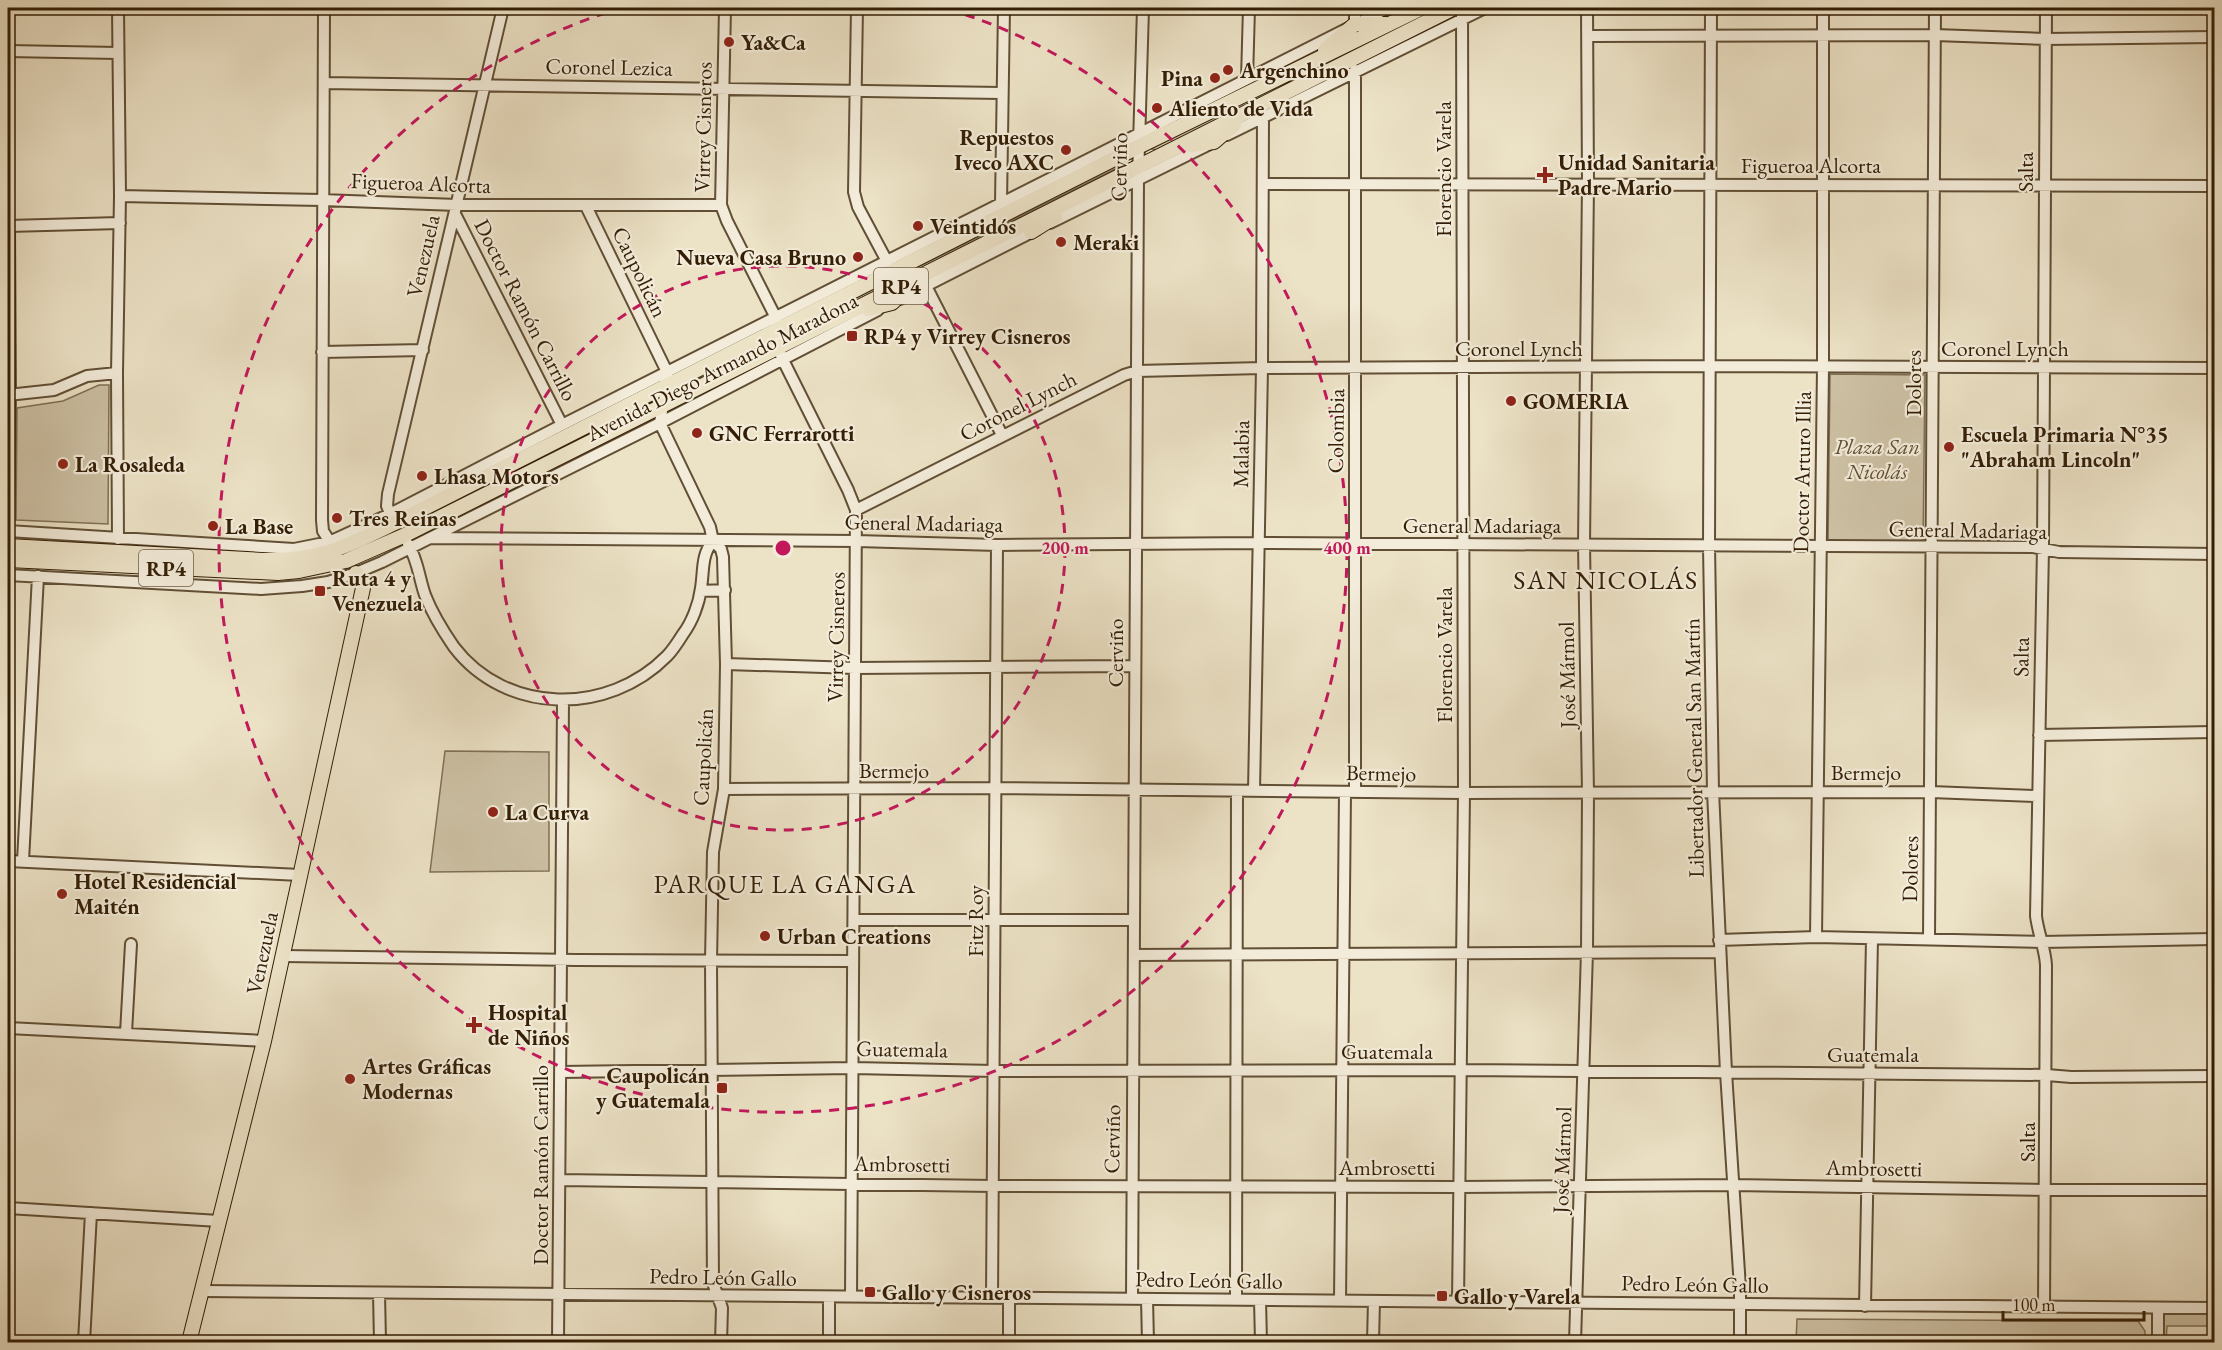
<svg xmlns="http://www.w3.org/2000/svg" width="2222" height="1350" font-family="'EB Garamond',serif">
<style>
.green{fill:#cdc1a5;stroke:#807055;stroke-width:1.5}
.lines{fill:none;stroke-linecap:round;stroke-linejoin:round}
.minor-casing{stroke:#614f35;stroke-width:14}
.major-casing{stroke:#331e05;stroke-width:16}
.minor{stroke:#f3ecda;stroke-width:10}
.major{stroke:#ece2c6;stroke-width:14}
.ring{fill:none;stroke:#c2185b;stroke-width:3;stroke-dasharray:10 8}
.poi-dot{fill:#8f2418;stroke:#f3ecda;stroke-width:2}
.labels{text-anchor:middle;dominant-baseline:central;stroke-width:4.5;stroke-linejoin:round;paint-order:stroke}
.shield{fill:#f3ecda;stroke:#6d5c45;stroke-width:1.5}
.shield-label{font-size:21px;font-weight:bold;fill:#331e05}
.poi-label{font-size:22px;font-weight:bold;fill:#331e05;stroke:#f3ecda;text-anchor:start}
.street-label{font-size:22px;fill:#331e05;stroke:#f3ecda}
.park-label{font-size:22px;font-style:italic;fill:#614f35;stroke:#f3ecda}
.quarter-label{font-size:26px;letter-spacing:1.5px;fill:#331e05;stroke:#f3ecda}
.centre{fill:#c2185b;stroke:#f3ecda;stroke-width:3}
.ring-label{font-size:18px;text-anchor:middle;font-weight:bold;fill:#c2185b;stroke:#f3ecda;stroke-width:4.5;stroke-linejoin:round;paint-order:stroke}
</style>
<rect width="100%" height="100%" fill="#ece2c6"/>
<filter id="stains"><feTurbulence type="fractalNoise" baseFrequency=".00333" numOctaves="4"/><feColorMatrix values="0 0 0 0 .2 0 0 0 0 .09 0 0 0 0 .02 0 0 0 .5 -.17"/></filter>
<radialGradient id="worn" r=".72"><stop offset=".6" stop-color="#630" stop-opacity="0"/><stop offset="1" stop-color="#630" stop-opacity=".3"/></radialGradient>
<path class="green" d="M 1430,8 L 1441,8 L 1158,150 L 1152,149 L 1155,145 Z
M 1120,163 L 1125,164 L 792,330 L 792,326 Z
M 1830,374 L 1925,375 L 1923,544 L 1828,543 Z
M 99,385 L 109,385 L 108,524 L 16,520 L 17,408 L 63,401 Z
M 649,402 L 655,402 L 408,527 L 411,523 Z
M 445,751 L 549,752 L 549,871 L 430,872 Z
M 2167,1314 L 2214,1314 L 2214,1326 L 2167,1326 L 2166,1342 L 2160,1342 L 2162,1315 Z
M 1797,1319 L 2138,1321 L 2145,1331 L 2145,1342 L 1796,1342 Z"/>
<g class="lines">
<g class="minor-casing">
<path id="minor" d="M 324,8 L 322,520 L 323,531 L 333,547
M 725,8 L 721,205 L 727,221 L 776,318 L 778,348 L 782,358 L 848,490 L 856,510 L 851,1297
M 857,8 L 854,192 L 858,207 L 890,267
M 1711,8 L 1709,546 L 1713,791 L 1726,1072 L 1740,1288 L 1740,1342
M 1355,24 L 1355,8
M 1588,36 L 1935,35 L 2045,39 L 2214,37
M 8,51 L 118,53
M 1355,70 L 1355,792
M 1247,79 L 1249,8
M 324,83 L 1002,93
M 1227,135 L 1485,8
M 1264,184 L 2214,186
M 120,196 L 322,200 L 457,205 L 721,205
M 1001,203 L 1004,8
M 586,206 L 667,372 C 668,390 662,406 660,423 L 710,527 L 713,541 L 721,549 L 723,557 L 726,664 L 724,789 L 713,852 L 711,961 L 713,1283 L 722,1308 L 721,1342
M 455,214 L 562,425
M 1050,223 L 1208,145
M 8,226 L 120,223
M 926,286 L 1002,435
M 900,299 L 1036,230
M 322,352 L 423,350
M 8,395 L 54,390 L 87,376 L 117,373
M 856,510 L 1124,375 L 1137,371 L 1262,368 L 1709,366 L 2214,368
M 393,520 L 387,506 L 388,494 L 503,8
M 8,531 L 294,549 L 329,542 L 390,514 L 562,425 L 1388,8
M 8,531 L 10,395 L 9,227
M 430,538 L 857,541 L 997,545 L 1259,543 L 2033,547 L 2059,552 L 2214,554
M 118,539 L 117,373 L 120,196 L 118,8
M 408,544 C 418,560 419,578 425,595 C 432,613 443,631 454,647 C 506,715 608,716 667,656 C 673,650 678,642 683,634 C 692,622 699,604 701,588 C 704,570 701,555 713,541
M 8,575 L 261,589 L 302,586 L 328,582 L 356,573 L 382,562 L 660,423 L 878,310
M 701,591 L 725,590
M 726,664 L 855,668 L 1134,666
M 2039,735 L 2214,732
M 724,789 L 996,788 L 1464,793 L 1931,792 L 2037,796
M 1254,791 L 1262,368 L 1263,117
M 8,861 L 300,875
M 23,861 L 38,576
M 854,920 L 1133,920
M 1816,937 L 1823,367 L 1823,8
M 1929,939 L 1935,8
M 1719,940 L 1816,937 L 2041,942 L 2214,939
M 1134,955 L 1719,952
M 283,956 L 577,960 L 853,961
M 8,1028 L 264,1041
M 126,1033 L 131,944
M 560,1072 L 853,1068 L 994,1071 L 1461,1070 L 2047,1075 L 2071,1077 L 2214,1076
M 560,1180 L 994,1186 L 1460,1187 L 1733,1185 L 2046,1190 L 2214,1190
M 8,1208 L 219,1221
M 203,1291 L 2214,1308
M 379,1293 L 380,1342
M 829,1297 L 829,1342
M 992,1298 L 997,545
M 1009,1298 L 1009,1342
M 1132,1299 L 1138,179 L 1143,8
M 1147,1299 L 1148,1342
M 1236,1300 L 1237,791
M 1260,1300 L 1261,1342
M 1340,1301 L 1345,792
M 1458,1302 L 1464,793 L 1462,8
M 1865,1306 L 1872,939
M 2044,1307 L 2046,965 C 2045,948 2038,933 2036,916 L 2043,548 L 2046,8
M 84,1342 L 91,1213
M 558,1342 L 563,701
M 1373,1342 L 1374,1301
M 1575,1342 L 1587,951 L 1588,793 L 1584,544 L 1588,184 L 1587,8
M 2158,1342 L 2158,1308"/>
</g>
<g class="major-casing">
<path id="major" d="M 1325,50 L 1355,24 L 1386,24
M 1191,145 L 1214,142 L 1234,125
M 1031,232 L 1055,217
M 868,309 L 892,303 L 908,288
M 8,546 L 263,560 C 320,561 345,547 395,523 L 1140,146 L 1422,8
M 8,560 L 278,573 L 299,571 L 346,561 L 403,536 L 1454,8
M 189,1342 L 264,1041 L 363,588 L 361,579 L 356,573"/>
</g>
<use href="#minor" class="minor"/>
<use href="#major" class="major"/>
</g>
<g class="ring">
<circle cx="783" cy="548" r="282"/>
<path d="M948 9A564 564 0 1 1 618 9"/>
</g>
<g class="poi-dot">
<circle cx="729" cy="42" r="6"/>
<circle cx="1228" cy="70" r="6"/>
<circle cx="1215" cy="78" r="6"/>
<circle cx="1157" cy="108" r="6"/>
<circle cx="1066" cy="150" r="6"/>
<path d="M1542 166h6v6h6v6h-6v6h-6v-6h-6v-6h6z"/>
<circle cx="918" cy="226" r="6"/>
<circle cx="1061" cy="242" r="6"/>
<circle cx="858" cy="257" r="6"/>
<rect x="846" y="330" width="12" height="12" rx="3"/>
<circle cx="1511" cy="401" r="6"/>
<circle cx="697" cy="433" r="6"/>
<circle cx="1949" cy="447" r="6"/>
<circle cx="63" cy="464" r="6"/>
<circle cx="422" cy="476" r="6"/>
<circle cx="337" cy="518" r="6"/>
<circle cx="213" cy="526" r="6"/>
<rect x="314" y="585" width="12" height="12" rx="3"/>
<circle cx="493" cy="812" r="6"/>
<circle cx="62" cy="894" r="6"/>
<circle cx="765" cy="936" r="6"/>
<path d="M471 1016h6v6h6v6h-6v6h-6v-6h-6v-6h6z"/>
<circle cx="350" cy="1079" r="6"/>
<rect x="716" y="1082" width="12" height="12" rx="3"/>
<rect x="864" y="1286" width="12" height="12" rx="3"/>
<rect x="1436" y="1290" width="12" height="12" rx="3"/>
</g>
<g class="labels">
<g class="shield">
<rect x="874" y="268" width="54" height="36" rx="4.5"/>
<rect x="139" y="550" width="54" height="36" rx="4.5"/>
</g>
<g class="shield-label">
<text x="901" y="286">RP4</text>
<text x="166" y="568">RP4</text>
</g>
<g class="poi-label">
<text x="741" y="42">Ya&amp;Ca</text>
<text x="1240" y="70">Argenchino</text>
<text x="1203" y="78" text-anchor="end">Pina</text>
<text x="1169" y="108">Aliento de Vida</text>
<text x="1054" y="137" text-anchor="end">Repuestos<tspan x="1054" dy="25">Iveco AXC</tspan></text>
<text x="1558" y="162">Unidad Sanitaria<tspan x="1558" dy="25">Padre Mario</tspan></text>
<text x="930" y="226">Veintidós</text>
<text x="1073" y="242">Meraki</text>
<text x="846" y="257" text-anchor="end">Nueva Casa Bruno</text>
<text x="864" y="336">RP4 y Virrey Cisneros</text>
<text x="1523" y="401">GOMERIA</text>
<text x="709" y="433">GNC Ferrarotti</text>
<text x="1961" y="434">Escuela Primaria N°35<tspan x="1961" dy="25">"Abraham Lincoln"</tspan></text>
<text x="75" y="464">La Rosaleda</text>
<text x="434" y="476">Lhasa Motors</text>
<text x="349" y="518">Tres Reinas</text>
<text x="225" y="526">La Base</text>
<text x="332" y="578">Ruta 4 y<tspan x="332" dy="25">Venezuela</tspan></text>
<text x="505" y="812">La Curva</text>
<text x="74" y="881">Hotel Residencial<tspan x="74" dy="25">Maitén</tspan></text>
<text x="777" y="936">Urban Creations</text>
<text x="488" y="1012">Hospital<tspan x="488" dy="25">de Niños</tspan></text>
<text x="362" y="1066">Artes Gráficas<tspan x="362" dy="25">Modernas</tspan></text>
<text x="710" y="1075" text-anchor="end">Caupolicán<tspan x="710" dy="25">y Guatemala</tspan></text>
<text x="882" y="1292">Gallo y Cisneros</text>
<text x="1454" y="1296">Gallo y Varela</text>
</g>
<g class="street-label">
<text transform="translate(609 67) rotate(1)">Coronel Lezica</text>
<text transform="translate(703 127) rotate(-89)">Virrey Cisneros</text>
<text x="1811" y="165">Figueroa Alcorta</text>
<text transform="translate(1119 167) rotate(-89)">Cerviño</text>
<text transform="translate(1443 169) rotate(-90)">Florencio Varela</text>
<text transform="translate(2025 172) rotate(-90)">Salta</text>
<text transform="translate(421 183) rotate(2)">Figueroa Alcorta</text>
<text transform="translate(423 256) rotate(-77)">Venezuela</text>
<text transform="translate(640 272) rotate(64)">Caupolicán</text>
<text transform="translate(526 310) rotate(63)">Doctor Ramón Carrillo</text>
<text x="1519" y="348">Coronel Lynch</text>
<text x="2005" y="348">Coronel Lynch</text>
<text transform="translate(722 367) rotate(-27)">Avenida Diego Armando Maradona</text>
<text transform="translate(1913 383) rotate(-90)">Dolores</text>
<text transform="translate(1018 406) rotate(-27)">Coronel Lynch</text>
<text transform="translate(1336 431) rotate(-89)">Colombia</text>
<text transform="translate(1241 454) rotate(-89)">Malabia</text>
<text transform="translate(1802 472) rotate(-89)">Doctor Arturo Illia</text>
<text transform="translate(924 523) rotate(1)">General Madariaga</text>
<text x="1482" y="525">General Madariaga</text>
<text transform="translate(1968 530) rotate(1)">General Madariaga</text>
<text transform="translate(836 637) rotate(-89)">Virrey Cisneros</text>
<text transform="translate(1115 653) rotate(-90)">Cerviño</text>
<text transform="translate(1444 655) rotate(-90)">Florencio Varela</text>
<text transform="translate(2021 657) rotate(-89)">Salta</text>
<text transform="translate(1567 675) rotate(-91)">José Mármol</text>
<text transform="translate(1694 748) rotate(-91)">Libertador General San Martín</text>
<text transform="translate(703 757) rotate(-87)">Caupolicán</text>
<text x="894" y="770">Bermejo</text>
<text x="1866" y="772">Bermejo</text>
<text transform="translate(1381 773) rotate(1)">Bermejo</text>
<text transform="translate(1910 869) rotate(-89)">Dolores</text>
<text transform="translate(975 921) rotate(-90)">Fitz Roy</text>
<text transform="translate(262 953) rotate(-78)">Venezuela</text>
<text transform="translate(902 1049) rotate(1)">Guatemala</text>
<text x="1387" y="1051">Guatemala</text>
<text x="1873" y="1054">Guatemala</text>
<text transform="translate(1112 1139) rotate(-89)">Cerviño</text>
<text transform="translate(2027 1142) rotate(-90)">Salta</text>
<text transform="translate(1562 1160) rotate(-88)">José Mármol</text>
<text transform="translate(902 1164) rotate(1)">Ambrosetti</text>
<text transform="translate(540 1165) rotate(-90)">Doctor Ramón Carrillo</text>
<text x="1387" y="1167">Ambrosetti</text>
<text transform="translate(1874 1168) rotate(1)">Ambrosetti</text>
<text transform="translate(723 1277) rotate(1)">Pedro León Gallo</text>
<text transform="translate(1209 1280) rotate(1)">Pedro León Gallo</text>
<text transform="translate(1695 1284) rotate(1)">Pedro León Gallo</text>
</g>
<g class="park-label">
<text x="1877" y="446">Plaza San<tspan x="1877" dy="25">Nicolás</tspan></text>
</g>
<g class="quarter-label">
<text x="1606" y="580">SAN NICOLÁS</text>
<text x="785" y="884">PARQUE LA GANGA</text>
</g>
</g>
<circle cx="783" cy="548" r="9" class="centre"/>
<g class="ring-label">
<text x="1065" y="554">200 m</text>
<text x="1347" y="554">400 m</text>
</g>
<rect width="2222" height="1350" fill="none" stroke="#ece2c6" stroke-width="30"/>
<rect x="9" y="9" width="2204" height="1332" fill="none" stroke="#331e05" stroke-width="3"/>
<rect x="15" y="15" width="2192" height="1320" fill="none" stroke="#331e05" stroke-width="1.5"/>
<path d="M2003 1311v9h141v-9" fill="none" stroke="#331e05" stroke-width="3"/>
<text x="2012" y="1311" font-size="18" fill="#331e05" stroke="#f3ecda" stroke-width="4.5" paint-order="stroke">100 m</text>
<rect width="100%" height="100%" filter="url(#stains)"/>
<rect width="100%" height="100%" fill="url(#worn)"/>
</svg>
